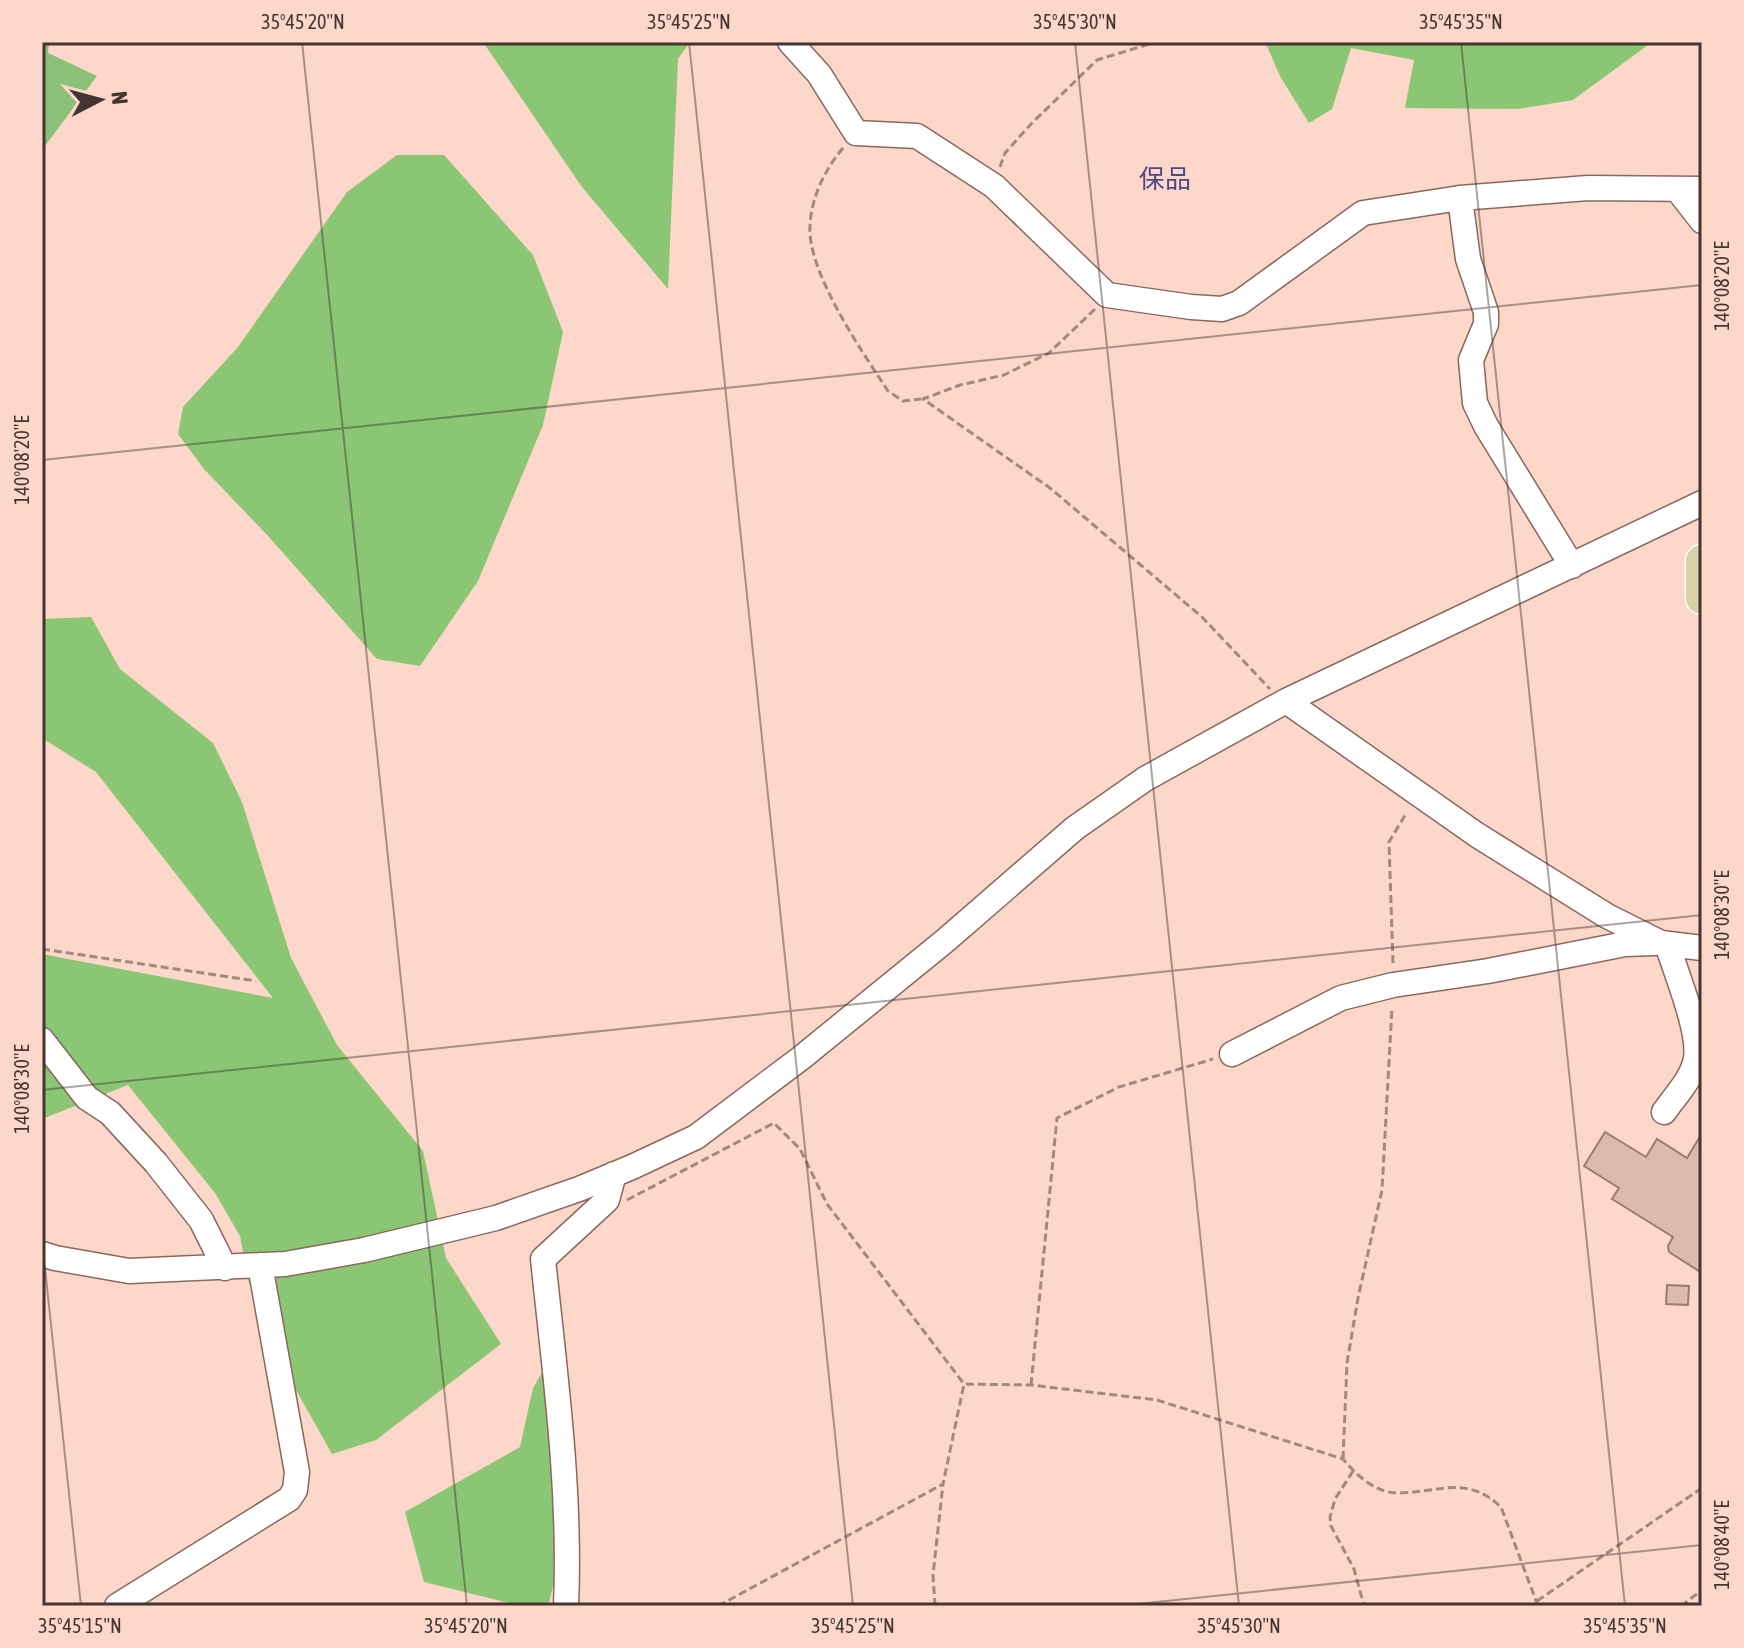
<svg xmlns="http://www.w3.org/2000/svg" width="1744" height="1648" font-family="'Asap Condensed','Noto Sans JP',sans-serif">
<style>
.green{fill:#8ac077}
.forest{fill:#8ac673}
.building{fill:#deb9ad;stroke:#9c7a6f;stroke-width:2}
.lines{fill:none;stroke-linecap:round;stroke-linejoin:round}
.minor-casing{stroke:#89685d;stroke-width:27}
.major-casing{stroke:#fff;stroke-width:35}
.path{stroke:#a3887f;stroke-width:3;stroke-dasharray:8 4;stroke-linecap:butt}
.minor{stroke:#fff;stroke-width:24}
.major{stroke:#dad2a7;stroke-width:32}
.ticks{fill:none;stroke:#433530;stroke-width:2;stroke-opacity:0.45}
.labels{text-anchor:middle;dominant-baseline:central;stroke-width:7;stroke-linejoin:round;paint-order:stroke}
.quarter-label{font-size:26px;fill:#4d4887;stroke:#fdd7ca}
.neatline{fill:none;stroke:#433530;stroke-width:3}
.ticks-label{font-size:20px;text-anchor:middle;fill:#433530}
</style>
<rect width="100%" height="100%" fill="#fdd7ca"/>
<path class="green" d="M 42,42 L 49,42 L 48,53 L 97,76 L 42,150 Z"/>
<path class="forest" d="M 483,42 L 690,42 L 678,59 L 668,289 L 582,187 Z
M 1265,42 L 1652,42 L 1573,100 L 1517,109 L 1405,108 L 1414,60 L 1351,48 L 1332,109 L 1309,123 L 1281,78 Z
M 397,155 L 444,155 L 533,255 L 563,332 L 543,425 L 478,581 L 420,666 L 377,659 L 269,537 L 204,469 L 178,434 L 183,407 L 238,347 L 347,192 Z
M 91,617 L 120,669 L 213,743 L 242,802 L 291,958 L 337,1045 L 423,1151 L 446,1258 L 501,1344 L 376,1440 L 332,1454 L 291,1381 L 249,1283 L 240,1236 L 215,1193 L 128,1085 L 42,1119 L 42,954 L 273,998 L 96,772 L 42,738 L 42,619 Z
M 543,1371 L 551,1444 L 558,1566 L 548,1606 L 521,1606 L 424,1582 L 405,1512 L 520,1447 L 533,1388 Z"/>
<path class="building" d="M 1605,1132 L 1646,1157 L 1657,1139 L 1687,1158 L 1702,1133 L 1702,1273 L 1669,1252 L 1668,1246 L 1673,1237 L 1612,1199 L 1619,1188 L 1584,1166 Z
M 1667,1285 L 1689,1286 L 1688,1305 L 1666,1304 Z"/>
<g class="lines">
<g class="minor-casing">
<path id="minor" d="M 790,42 L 819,74 L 856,133 L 917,136 L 994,186 L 1107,295 L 1191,307 L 1222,309 L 1239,303 L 1363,213 L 1460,198
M 1677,189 L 1702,221
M 1572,566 L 1486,426 L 1475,403 L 1471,360 L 1486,324 L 1486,312 L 1468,259 L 1460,198 L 1588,188 L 1702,189
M 1286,701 L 1477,835 L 1607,916 L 1661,943 L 1702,948
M 42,1040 L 87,1098 L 110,1113 L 156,1163 L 201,1220 L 225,1268
M 1232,1054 L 1341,998 L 1393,985 L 1488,971 L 1625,944 L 1655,943
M 1664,1112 C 1675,1096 1693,1078 1696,1058 C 1700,1030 1676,973 1667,944
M 42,1254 L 55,1258 L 129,1271 L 285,1264 L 364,1250 L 496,1218 L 579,1189 L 632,1167 L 696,1137 L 801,1058 L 946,940 L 1075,828 L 1145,779 L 1286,701 L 1702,503
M 117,1606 L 289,1499 L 295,1490 L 297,1472 L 260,1265
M 566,1606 C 571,1490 555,1374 543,1259 L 607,1200 L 614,1174"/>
</g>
<g class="major-casing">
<path id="major" d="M 1702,561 L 1702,598"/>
</g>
<path class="path" d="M 843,148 C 825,169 811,198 810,226 C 807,272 863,353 888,391 L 903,401 L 921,399
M 1000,167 L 1005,153 L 1031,124 L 1097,60 L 1156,42
M 1095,309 L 1049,353 L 1004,375 L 960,385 L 923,399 L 1050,488 L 1202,617 L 1270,689
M 42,949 L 256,981
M 1393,963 L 1389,842 L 1407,812
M 627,1200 L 774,1123 L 800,1149 L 827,1204 L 964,1384 L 1031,1385 L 1157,1400 L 1343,1459 C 1357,1476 1377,1494 1400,1493 C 1440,1492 1467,1475 1501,1507 L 1538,1606
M 1031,1385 L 1057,1118 L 1119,1087 L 1213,1059
M 1343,1459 L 1347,1363 L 1358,1298 L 1382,1190 L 1392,1007
M 1353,1471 L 1335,1499 L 1330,1517 L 1331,1526 L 1354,1569 L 1364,1606
M 1537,1601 L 1702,1488
M 718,1606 L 943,1484 L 964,1384
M 935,1606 L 933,1575 L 943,1484
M 1681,1606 L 1702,1590"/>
<use href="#minor" class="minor"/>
<use href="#major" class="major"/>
</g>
<path class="ticks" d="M 302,42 L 467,1606M 689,42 L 853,1606M 1075,42 L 1239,1606M 1461,42 L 1625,1606M 42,460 L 1702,285M 42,1090 L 1702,915M 42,1240 L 81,1606M 1118,1606 L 1702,1545"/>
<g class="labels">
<g class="quarter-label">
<text x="1165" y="179">保品</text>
</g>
</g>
<rect width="1744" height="1648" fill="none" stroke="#fdd7ca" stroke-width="88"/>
<g transform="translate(100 100) rotate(84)" stroke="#fdd7ca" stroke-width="6" paint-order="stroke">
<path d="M0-6L14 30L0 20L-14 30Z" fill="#433530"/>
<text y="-12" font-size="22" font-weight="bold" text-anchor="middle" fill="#433530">N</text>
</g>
<rect x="44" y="44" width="1656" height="1560" class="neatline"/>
<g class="ticks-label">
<text x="303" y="29">35°45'20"N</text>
<text x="689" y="29">35°45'25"N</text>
<text x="1075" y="29">35°45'30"N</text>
<text x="1461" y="29">35°45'35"N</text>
<text transform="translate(1722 286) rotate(-90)" y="7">140°08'20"E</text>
<text transform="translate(22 460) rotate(-90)" y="7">140°08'20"E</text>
<text transform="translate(1722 915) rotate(-90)" y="7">140°08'30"E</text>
<text transform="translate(22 1089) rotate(-90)" y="7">140°08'30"E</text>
<text transform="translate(1722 1545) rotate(-90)" y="7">140°08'40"E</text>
<text x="80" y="1633">35°45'15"N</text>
<text x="466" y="1633">35°45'20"N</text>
<text x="853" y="1633">35°45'25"N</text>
<text x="1239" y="1633">35°45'30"N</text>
<text x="1625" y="1633">35°45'35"N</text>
</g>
</svg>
